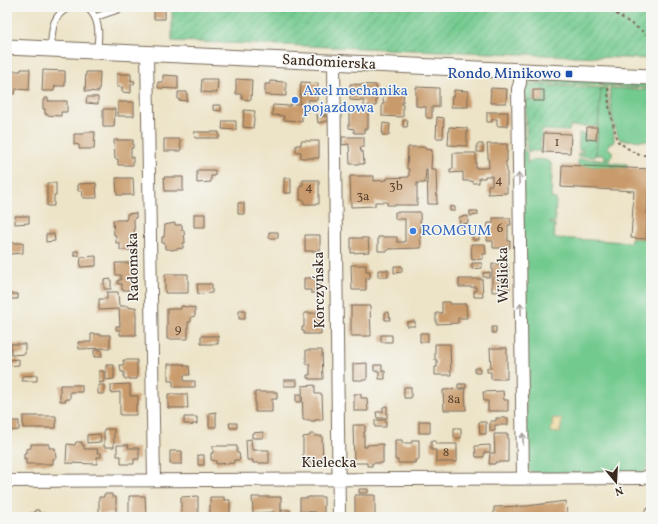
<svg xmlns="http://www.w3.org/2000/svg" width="658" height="524" font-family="Vollkorn,serif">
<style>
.green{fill:#73ca8f;stroke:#577a56}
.sand{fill:url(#sand-dots);stroke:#94825e}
.garden{fill:url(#garden-furrows);stroke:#577a56}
.building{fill:#c99b6c}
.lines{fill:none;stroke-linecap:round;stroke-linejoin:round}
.service-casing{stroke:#796b5a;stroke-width:8}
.minor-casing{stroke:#796b5a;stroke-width:14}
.tertiary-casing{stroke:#796b5a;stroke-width:17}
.path{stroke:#796b5a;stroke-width:2;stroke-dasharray:3 3;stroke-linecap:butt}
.service{stroke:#fff;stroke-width:6}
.minor{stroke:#fff;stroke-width:12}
.tertiary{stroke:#fff;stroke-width:15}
.oneway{stroke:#a79f9a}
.transit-dot{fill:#1a4fb4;stroke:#f6f6f2;stroke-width:1.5}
.shop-dot{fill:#3f7fe0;stroke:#f6f6f2;stroke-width:1.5}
.labels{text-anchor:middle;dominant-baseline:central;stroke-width:3;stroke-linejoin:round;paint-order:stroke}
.number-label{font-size:13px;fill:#5e4632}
.street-label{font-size:15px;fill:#3b2a1e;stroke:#f6f6f2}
.transit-label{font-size:15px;fill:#164399;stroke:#f6f6f2;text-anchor:end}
.shop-label{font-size:15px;fill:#366cbe;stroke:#f6f6f2;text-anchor:start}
</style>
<defs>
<pattern id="sand-dots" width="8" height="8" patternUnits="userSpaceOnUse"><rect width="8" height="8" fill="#eeda9e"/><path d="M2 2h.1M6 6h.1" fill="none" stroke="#cdbb88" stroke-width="1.8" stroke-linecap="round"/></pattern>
<pattern id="garden-furrows" width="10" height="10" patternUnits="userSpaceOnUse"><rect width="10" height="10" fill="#73ca8f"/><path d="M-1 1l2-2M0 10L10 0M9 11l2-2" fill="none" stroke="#60a474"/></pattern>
</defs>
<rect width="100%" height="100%" fill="#f6f6f2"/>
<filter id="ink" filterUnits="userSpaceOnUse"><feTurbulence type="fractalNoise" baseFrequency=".025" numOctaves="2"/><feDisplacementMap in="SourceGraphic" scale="8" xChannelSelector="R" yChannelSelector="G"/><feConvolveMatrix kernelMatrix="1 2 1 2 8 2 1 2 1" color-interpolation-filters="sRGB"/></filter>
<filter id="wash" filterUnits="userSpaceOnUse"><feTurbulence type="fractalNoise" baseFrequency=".012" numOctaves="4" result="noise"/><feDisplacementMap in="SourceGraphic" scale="16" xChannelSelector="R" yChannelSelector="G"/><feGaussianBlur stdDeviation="0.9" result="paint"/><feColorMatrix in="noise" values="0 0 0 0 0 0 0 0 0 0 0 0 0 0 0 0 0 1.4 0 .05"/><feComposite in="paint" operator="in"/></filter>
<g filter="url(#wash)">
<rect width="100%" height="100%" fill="#ede4c8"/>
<path class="green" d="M 527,78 L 651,83 L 651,88 L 524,82 Z
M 524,84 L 544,85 L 544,90 L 533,91 L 533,101 L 526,101 L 526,94 L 524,94 L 524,151 L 527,153 L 527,163 C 533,158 545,158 551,163 L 552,169 L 551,198 L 556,199 L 555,222 L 550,222 L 550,224 L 555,224 L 554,238 L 628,242 L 627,243 L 630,242 L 631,238 L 651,239 L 651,423 L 646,473 L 536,473 L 531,472 L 527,466 L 521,91 Z
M 601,88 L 607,88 C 607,107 615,124 614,143 L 609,143 L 608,148 L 612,151 L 612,156 L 610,158 L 604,158 L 604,155 L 596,155 Z
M 610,88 L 651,90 L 651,141 L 621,140 C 614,135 609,98 610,88 Z
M 578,159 L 608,160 L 612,163 L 612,168 L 578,166 Z
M 648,191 L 651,191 L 651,222 L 647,222 Z"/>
<path class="sand" d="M 553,418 L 562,419 L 560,433 L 551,432 Z"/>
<path class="garden" d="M 172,7 L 651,7 L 651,59 L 172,41 Z
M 544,85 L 601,88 L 595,157 L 578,156 L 578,153 L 583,153 L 583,150 L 579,150 L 579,133 L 586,134 L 586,139 L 596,140 L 597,127 L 570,126 L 569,131 L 542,130 L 540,151 L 527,151 L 526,101 L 544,101 Z
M 612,163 L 627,164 L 627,168 L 612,168 Z"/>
<g id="blocks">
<path class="building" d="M 154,9 L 165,9 L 165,19 L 154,19 Z
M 21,69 L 30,69 L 29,90 L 16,89 L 15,94 L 7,94 L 7,71 L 21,71 Z
M 43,70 L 65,71 L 65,86 L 55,86 L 54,91 L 42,91 Z
M 86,72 L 100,72 L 99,92 L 85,91 Z
M 117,74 L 131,74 L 131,81 L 135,81 L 134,84 L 131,84 L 131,93 L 122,92 L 122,87 L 117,87 Z
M 163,75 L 178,76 L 178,89 L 158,88 L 158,82 L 163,82 Z
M 202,79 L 218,79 L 217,93 L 201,92 Z
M 236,79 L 252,80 L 251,100 L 242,99 L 242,94 L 236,94 Z
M 270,81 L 286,82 L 286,96 L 265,95 L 265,84 L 270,84 Z
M 301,82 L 318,83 L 317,100 L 308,100 L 307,112 L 302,112 L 302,121 L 284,120 L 284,116 L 272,115 L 273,105 L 290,106 L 290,104 L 300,104 Z
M 350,84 L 376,85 L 376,106 L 364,106 L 364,101 L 350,100 Z
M 416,87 L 439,88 L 439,107 L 432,107 L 432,118 L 427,118 L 426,116 L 426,107 L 416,106 Z
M 491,88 L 507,89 L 506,103 L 490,103 Z
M 383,89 L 404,90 L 403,102 L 402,102 L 402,105 L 403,105 L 403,117 L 382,116 L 382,104 L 384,104 L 384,102 L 383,102 Z
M 454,90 L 468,91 L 468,107 L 451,107 L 452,96 L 454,96 Z
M 533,90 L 544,90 L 544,101 L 533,101 Z
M 178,92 L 187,92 L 187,101 L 178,100 Z
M 87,97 L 98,97 L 98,104 L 86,103 Z
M 45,98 L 48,98 L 48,101 L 67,101 L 67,112 L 61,112 L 61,116 L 46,115 L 47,114 L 45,114 L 45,109 L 43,109 L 43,100 L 45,101 Z
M 118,102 L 134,102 L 134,116 L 118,116 Z
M 213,105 L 221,105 L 221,111 L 213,110 Z
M 360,107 L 368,108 L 368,129 L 364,129 L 364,133 L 354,133 L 354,129 L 349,128 L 349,112 L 360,112 Z
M 103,109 L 115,109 L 114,127 L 103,127 Z
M 244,110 L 255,111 L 253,128 L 243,127 Z
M 325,110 L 326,115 L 317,116 L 316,111 Z
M 487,112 L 508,112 L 507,126 L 497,126 L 497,119 L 492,119 L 492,122 L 487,122 Z
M 326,116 L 327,121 L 318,123 L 317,117 Z
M 437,117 L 444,118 L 443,138 L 436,138 Z
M 403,120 L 408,120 L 407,127 L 403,127 Z
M 223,121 L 236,121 L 236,130 L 222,129 Z
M 383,123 L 390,124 L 389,135 L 382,135 Z
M 449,127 L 467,128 L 467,146 L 448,145 Z
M 587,127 L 597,127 L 596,140 L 586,139 Z
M 85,132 L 95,132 L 94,149 L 79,149 L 79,145 L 74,144 L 74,134 L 84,134 Z
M 194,132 L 219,132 L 219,138 L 195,138 Z
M 544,133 L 571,134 L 570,153 L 543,152 Z
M 342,137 L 364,137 L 364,147 L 360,147 L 361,152 L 363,152 L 364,164 L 350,164 L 349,144 L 342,145 Z
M 164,139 L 180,139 L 181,151 L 164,151 Z
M 114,140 L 133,140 L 133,148 L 131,148 L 131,157 L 133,157 L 133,165 L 118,165 L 118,159 L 115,159 Z
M 301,141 L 319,141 L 319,158 L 301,158 L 301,152 L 296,152 L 296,145 L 301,145 Z
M 477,144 L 483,144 L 483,152 L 477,152 Z
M 487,144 L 507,144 L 507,161 L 506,161 L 506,168 L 507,168 L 507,193 L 488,194 L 488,185 L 492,185 L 492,176 L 485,176 L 485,178 L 479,178 L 479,183 L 473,183 L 472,181 L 463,181 L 463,172 L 450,173 L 450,169 L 453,169 L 453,153 L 476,153 L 476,168 L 489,168 Z
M 408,147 L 425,147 L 425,149 L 432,150 L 431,169 L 436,169 L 437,204 L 428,204 L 427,169 L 426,169 L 425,183 L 417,183 L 417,205 L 387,205 L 387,202 L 375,202 L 375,206 L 351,207 L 350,176 L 374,176 L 374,181 L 387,180 L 387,178 L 409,177 L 409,169 L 407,169 Z
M 562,165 L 651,169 L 651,191 L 648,191 L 646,239 L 631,238 L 634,191 L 561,187 Z
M 197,170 L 215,170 L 215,176 L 211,176 L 211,182 L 197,183 Z
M 164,177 L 183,177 L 183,191 L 165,191 Z
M 116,178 L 133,178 L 134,195 L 117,195 Z
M 284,178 L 291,178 L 291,193 L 284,193 Z
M 303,180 L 319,180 L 319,204 L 304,204 L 304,200 L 300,200 L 300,185 L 303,185 Z
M 47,183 L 56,183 L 56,195 L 54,195 L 54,206 L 47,206 Z
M 96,183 L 97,198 L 83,198 L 82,191 L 78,191 L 78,184 Z
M 238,203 L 244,203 L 244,214 L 238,214 Z
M 450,206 L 455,207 L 455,211 L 450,211 Z
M 470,211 L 478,211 L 478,215 L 470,216 Z
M 395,212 L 420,212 L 421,248 L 388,249 L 388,251 L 378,251 L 378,237 L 397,237 L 397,242 L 405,242 L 405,219 L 395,219 Z
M 136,213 L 136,218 L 134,218 L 135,250 L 120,250 L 120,243 L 116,243 L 116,235 L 114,235 L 113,220 L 126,220 L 126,219 L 127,218 L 127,214 Z
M 194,214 L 205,214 L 205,227 L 194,227 Z
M 15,216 L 29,216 L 29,223 L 15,224 Z
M 468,216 L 468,223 L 460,224 L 459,217 Z
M 493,218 L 510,218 L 511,225 L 508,225 L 508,241 L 510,241 L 510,248 L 493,248 L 493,241 L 487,241 L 488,223 L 493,223 Z
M 175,223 L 175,225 L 182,225 L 182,230 L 184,230 L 185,243 L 183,243 L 183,248 L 171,250 L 170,249 L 165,249 L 165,243 L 162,243 L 162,237 L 164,237 L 165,225 Z
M 468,224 L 468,230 L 462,231 L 462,225 Z
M 269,232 L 278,232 L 278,238 L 269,238 Z
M 46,234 L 54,234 L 55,241 L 46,242 Z
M 305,235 L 320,235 L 320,251 L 305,251 Z
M 472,235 L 479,235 L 479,240 L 473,240 Z
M 351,238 L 368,238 L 369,252 L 351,253 Z
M 9,243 L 23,243 L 23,253 L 10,254 Z
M 471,244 L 485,244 L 486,254 L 483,254 L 483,259 L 472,260 Z
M 74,251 L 78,251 L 79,256 L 74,256 Z
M 96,256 L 96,266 L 80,267 L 81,257 Z
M 115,263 L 135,263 L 135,290 L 122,290 L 122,284 L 118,284 L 118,280 L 121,280 L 121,275 L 116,275 Z
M 472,263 L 482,263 L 482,268 L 472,269 Z
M 492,264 L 508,264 L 509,291 L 492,292 Z
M 351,265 L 366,265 L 366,271 L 370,271 L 370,278 L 366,278 L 366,290 L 352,290 Z
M 394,266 L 402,266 L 402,272 L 394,273 Z
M 378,270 L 388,270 L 388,277 L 378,277 Z
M 490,272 L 490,277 L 483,277 L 483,273 Z
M 165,274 L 188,274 L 188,293 L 165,293 Z
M 304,278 L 321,278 L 321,289 L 316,289 L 316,293 L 311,293 L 311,290 L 304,290 Z
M 111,279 L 111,289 L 104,289 L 104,280 Z
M 459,279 L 482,279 L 483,297 L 474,297 L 474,291 L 476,291 L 476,287 L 459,287 Z
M 197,284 L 212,284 L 212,293 L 198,294 Z
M 107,292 L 118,292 L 119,306 L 129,306 L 129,308 L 136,307 L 136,335 L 120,335 L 120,330 L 116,330 L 116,326 L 120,326 L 119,309 L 99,310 L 99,299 L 107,299 Z
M 8,294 L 18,294 L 18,299 L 8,299 Z
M 442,302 L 450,302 L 450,304 L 466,304 L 467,318 L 458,318 L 458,323 L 436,324 L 436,313 L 442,313 Z
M 181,306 L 195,308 L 195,316 L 191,317 L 191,322 L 188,322 L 188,339 L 167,339 L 167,309 L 181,309 Z
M 351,306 L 370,306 L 371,336 L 351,336 Z
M 7,310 L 9,310 L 10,326 L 7,327 Z
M 239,310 L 245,310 L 245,319 L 239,319 Z
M 389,312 L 390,320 L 385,320 L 385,313 Z
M 304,313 L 321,313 L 321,334 L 304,334 L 304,331 L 302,331 L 302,327 L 304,327 Z
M 415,321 L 415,326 L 407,326 L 407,322 Z
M 492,327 L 496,327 L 496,333 L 492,333 Z
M 420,333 L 428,333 L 428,341 L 420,342 Z
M 91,334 L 99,334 L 99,335 L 110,335 L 110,348 L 79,349 L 78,342 L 91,342 Z
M 381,335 L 392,335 L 392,342 L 381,342 Z
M 201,336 L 218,336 L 218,344 L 201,344 Z
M 11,344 L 25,344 L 25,354 L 11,355 Z
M 435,344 L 450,344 L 451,375 L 435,375 L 435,367 L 437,367 L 437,360 L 435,360 Z
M 490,348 L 507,348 L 507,379 L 491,379 L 491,372 L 487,372 L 487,368 L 491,368 Z
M 94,350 L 101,350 L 102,357 L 94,357 Z
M 306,350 L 322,350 L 323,379 L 310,379 L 310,378 L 307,378 L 307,375 L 310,375 L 310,364 L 306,364 Z
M 19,359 L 19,365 L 7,366 L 7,360 Z
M 123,360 L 137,360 L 137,379 L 124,379 L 124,372 L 121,372 L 120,365 L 124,365 Z
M 367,363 L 367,380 L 353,380 L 353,364 Z
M 168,364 L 184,364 L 184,366 L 189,366 L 190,375 L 184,375 L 184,381 L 195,381 L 195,387 L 173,387 L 173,381 L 168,381 Z
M 106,365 L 114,365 L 114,379 L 106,380 Z
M 374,365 L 382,365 L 382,371 L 385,371 L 385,379 L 379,379 L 379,371 L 374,371 Z
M 475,368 L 480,368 L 480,373 L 475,373 Z
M 99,371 L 104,371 L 104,382 L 99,383 Z
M 37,375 L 37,381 L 22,381 L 22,376 Z
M 284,380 L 297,380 L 297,386 L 284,386 Z
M 130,384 L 130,396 L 138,396 L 138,404 L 136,404 L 136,415 L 120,415 L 120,392 L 111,393 L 111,385 Z
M 458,384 L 466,384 L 466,388 L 458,388 Z
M 60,385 L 82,385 L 82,392 L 70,392 L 70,399 L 66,399 L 66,401 L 60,401 Z
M 98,385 L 104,385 L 104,394 L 98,394 Z
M 315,385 L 315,394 L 322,394 L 323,420 L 315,420 L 315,421 L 311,421 L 310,420 L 303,420 L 302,386 Z
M 404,387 L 411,387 L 411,398 L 404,398 Z
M 465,389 L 466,410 L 444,410 L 443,390 Z
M 503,391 L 504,400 L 508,400 L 508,411 L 488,411 L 488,401 L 484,401 L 483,392 Z
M 255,392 L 277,392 L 277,399 L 272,399 L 272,412 L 255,412 Z
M 168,394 L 187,394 L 188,408 L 168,408 Z
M 296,394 L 301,394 L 301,402 L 296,402 Z
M 354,394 L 361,394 L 361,398 L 367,398 L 368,411 L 354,411 Z
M 387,406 L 387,418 L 377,418 L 376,412 L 383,412 L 383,407 Z
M 216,412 L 216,427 L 209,427 L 209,413 Z
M 23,416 L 56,416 L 56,428 L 23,428 Z
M 184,417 L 197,417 L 197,424 L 192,424 L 192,426 L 189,424 L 184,424 Z
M 496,418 L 508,418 L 508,425 L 495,425 L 495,431 L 490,431 L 490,421 L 496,421 Z
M 375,420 L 386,420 L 386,427 L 375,427 Z
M 7,421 L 19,421 L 19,430 L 8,431 Z
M 419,421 L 430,421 L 430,433 L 419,433 Z
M 479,422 L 486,422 L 486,434 L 480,434 Z
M 229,423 L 237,423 L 237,428 L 230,428 Z
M 353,425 L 365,425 L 365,432 L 364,432 L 364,447 L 367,447 L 367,445 L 383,444 L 383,463 L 372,463 L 372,466 L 367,466 L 367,463 L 354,463 Z
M 454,428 L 461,428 L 461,438 L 454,438 Z
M 104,429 L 114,429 L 114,447 L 104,447 Z
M 263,432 L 263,438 L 252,438 L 252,433 Z
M 100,434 L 101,442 L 87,443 L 87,435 Z
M 310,434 L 315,434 L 315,436 L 322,436 L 323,462 L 315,462 L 316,464 L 311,464 L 311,462 L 303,462 L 303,437 L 310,436 Z
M 494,434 L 508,434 L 508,462 L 495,462 L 495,464 L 489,464 L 490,453 L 495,453 Z
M 251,439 L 252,450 L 269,450 L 269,463 L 253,463 L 253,460 L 247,460 L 246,440 Z
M 395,440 L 402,440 L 402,443 L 412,443 L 412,440 L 419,440 L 419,460 L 415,460 L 415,463 L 398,463 L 398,460 L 395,460 Z
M 431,441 L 436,441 L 436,444 L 457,444 L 457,462 L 436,462 L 436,450 L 431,450 Z
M 76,442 L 82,442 L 82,445 L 84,445 L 84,449 L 98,449 L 97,453 L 101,453 L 101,457 L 97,457 L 97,464 L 66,463 L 67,444 L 75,445 Z
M 31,444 L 49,444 L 49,448 L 55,448 L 56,458 L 53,459 L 53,464 L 26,464 L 26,458 L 24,459 L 24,453 L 26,453 L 26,449 L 31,448 Z
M 117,445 L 129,445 L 128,448 L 139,448 L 139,459 L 134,459 L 134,464 L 121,464 L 121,456 L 117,456 Z
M 490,445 L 490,452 L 484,452 L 484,457 L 476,457 L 475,446 Z
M 213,446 L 237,446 L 237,453 L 239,453 L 240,460 L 234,460 L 234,463 L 216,464 L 216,461 L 211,460 L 211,453 L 213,453 Z
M 170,451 L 182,451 L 182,464 L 170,464 Z
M 198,455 L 204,455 L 204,465 L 198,465 Z
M 359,489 L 368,489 L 368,493 L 359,493 Z
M 104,494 L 112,494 L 112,497 L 116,497 L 116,514 L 99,514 L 99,497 L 104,497 Z
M 355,495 L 375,495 L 375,516 L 355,516 Z
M 129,496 L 145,496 L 146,517 L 129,517 Z
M 198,496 L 198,517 L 181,517 L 181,497 Z
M 210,497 L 224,497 L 224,500 L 230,500 L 230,517 L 210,517 Z
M 252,497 L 281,497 L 281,517 L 274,517 L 274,512 L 253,513 Z
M 308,497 L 324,497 L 324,517 L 316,517 L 316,512 L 300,511 L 300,498 L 308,498 Z
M 7,499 L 9,499 L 9,517 L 7,517 Z
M 566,501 L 567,515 L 546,517 L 494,517 L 494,507 L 527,506 Z
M 35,510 L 39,510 L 39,513 L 45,513 L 45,517 L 30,517 L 30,513 L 35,513 Z
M 282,510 L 290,510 L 290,517 L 282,517 Z"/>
</g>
</g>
<g filter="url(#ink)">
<use href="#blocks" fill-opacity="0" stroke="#796b5a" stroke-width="1"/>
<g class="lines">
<g class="service-casing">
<path id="service" d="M 86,7 C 101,17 99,36 97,51
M 96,17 L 125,7
M 51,49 C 52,31 51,14 71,7"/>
</g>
<g class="minor-casing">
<path id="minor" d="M 147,54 L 154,480
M 334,63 L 339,517
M 520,72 L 520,83 L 518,89 L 523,478
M 7,481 L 643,478 L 651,475
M 651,517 L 651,514"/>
</g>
<g class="tertiary-casing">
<path id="tertiary" d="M 7,47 L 651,77"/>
</g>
<path class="path" d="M 606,7 L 651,37
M 608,88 L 609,106 L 617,141 L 636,154 L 651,156"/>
<use href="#service" class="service"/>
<use href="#minor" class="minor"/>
<use href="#tertiary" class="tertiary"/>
</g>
<defs><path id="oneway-shaft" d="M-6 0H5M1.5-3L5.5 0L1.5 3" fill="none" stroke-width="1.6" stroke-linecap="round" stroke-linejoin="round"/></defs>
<g class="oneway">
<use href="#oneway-shaft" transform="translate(519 179) rotate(-91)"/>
<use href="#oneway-shaft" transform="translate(521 309) rotate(-91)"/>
<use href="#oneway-shaft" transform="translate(523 439) rotate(-91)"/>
</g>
</g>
<rect class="transit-dot" x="565" y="70" width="8" height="8" rx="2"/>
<g class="shop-dot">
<circle cx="295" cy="100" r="4"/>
<circle cx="413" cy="231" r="4"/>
</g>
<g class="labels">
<g class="number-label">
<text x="557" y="143">1</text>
<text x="499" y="181">4</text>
<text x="396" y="187">3b</text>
<text x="309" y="188">4</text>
<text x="363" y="197">3a</text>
<text x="500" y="229">6</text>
<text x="178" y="330">9</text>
<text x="454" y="400">8a</text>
<text x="446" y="453">8</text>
</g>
<g class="street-label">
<text transform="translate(329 63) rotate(3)">Sandomierska</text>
<text transform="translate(134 267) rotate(-91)">Radomska</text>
<text transform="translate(504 275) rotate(-91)">Wiślicka</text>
<text transform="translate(320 290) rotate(-91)">Korczyńska</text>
<text x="329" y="463">Kielecka</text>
</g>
<g class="transit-label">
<text x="561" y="74">Rondo Minikowo</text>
</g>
<g class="shop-label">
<text x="303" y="91">Axel mechanika<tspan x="303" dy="17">pojazdowa</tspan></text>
<text x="421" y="231">ROMGUM</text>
</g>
</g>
<rect width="658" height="524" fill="none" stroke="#f6f6f2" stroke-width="24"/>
<g transform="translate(616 482) rotate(162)" stroke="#f6f6f2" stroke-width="3" paint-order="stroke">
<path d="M0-3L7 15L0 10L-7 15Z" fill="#3b2a1e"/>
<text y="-6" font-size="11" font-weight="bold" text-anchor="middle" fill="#3b2a1e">N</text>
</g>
</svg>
